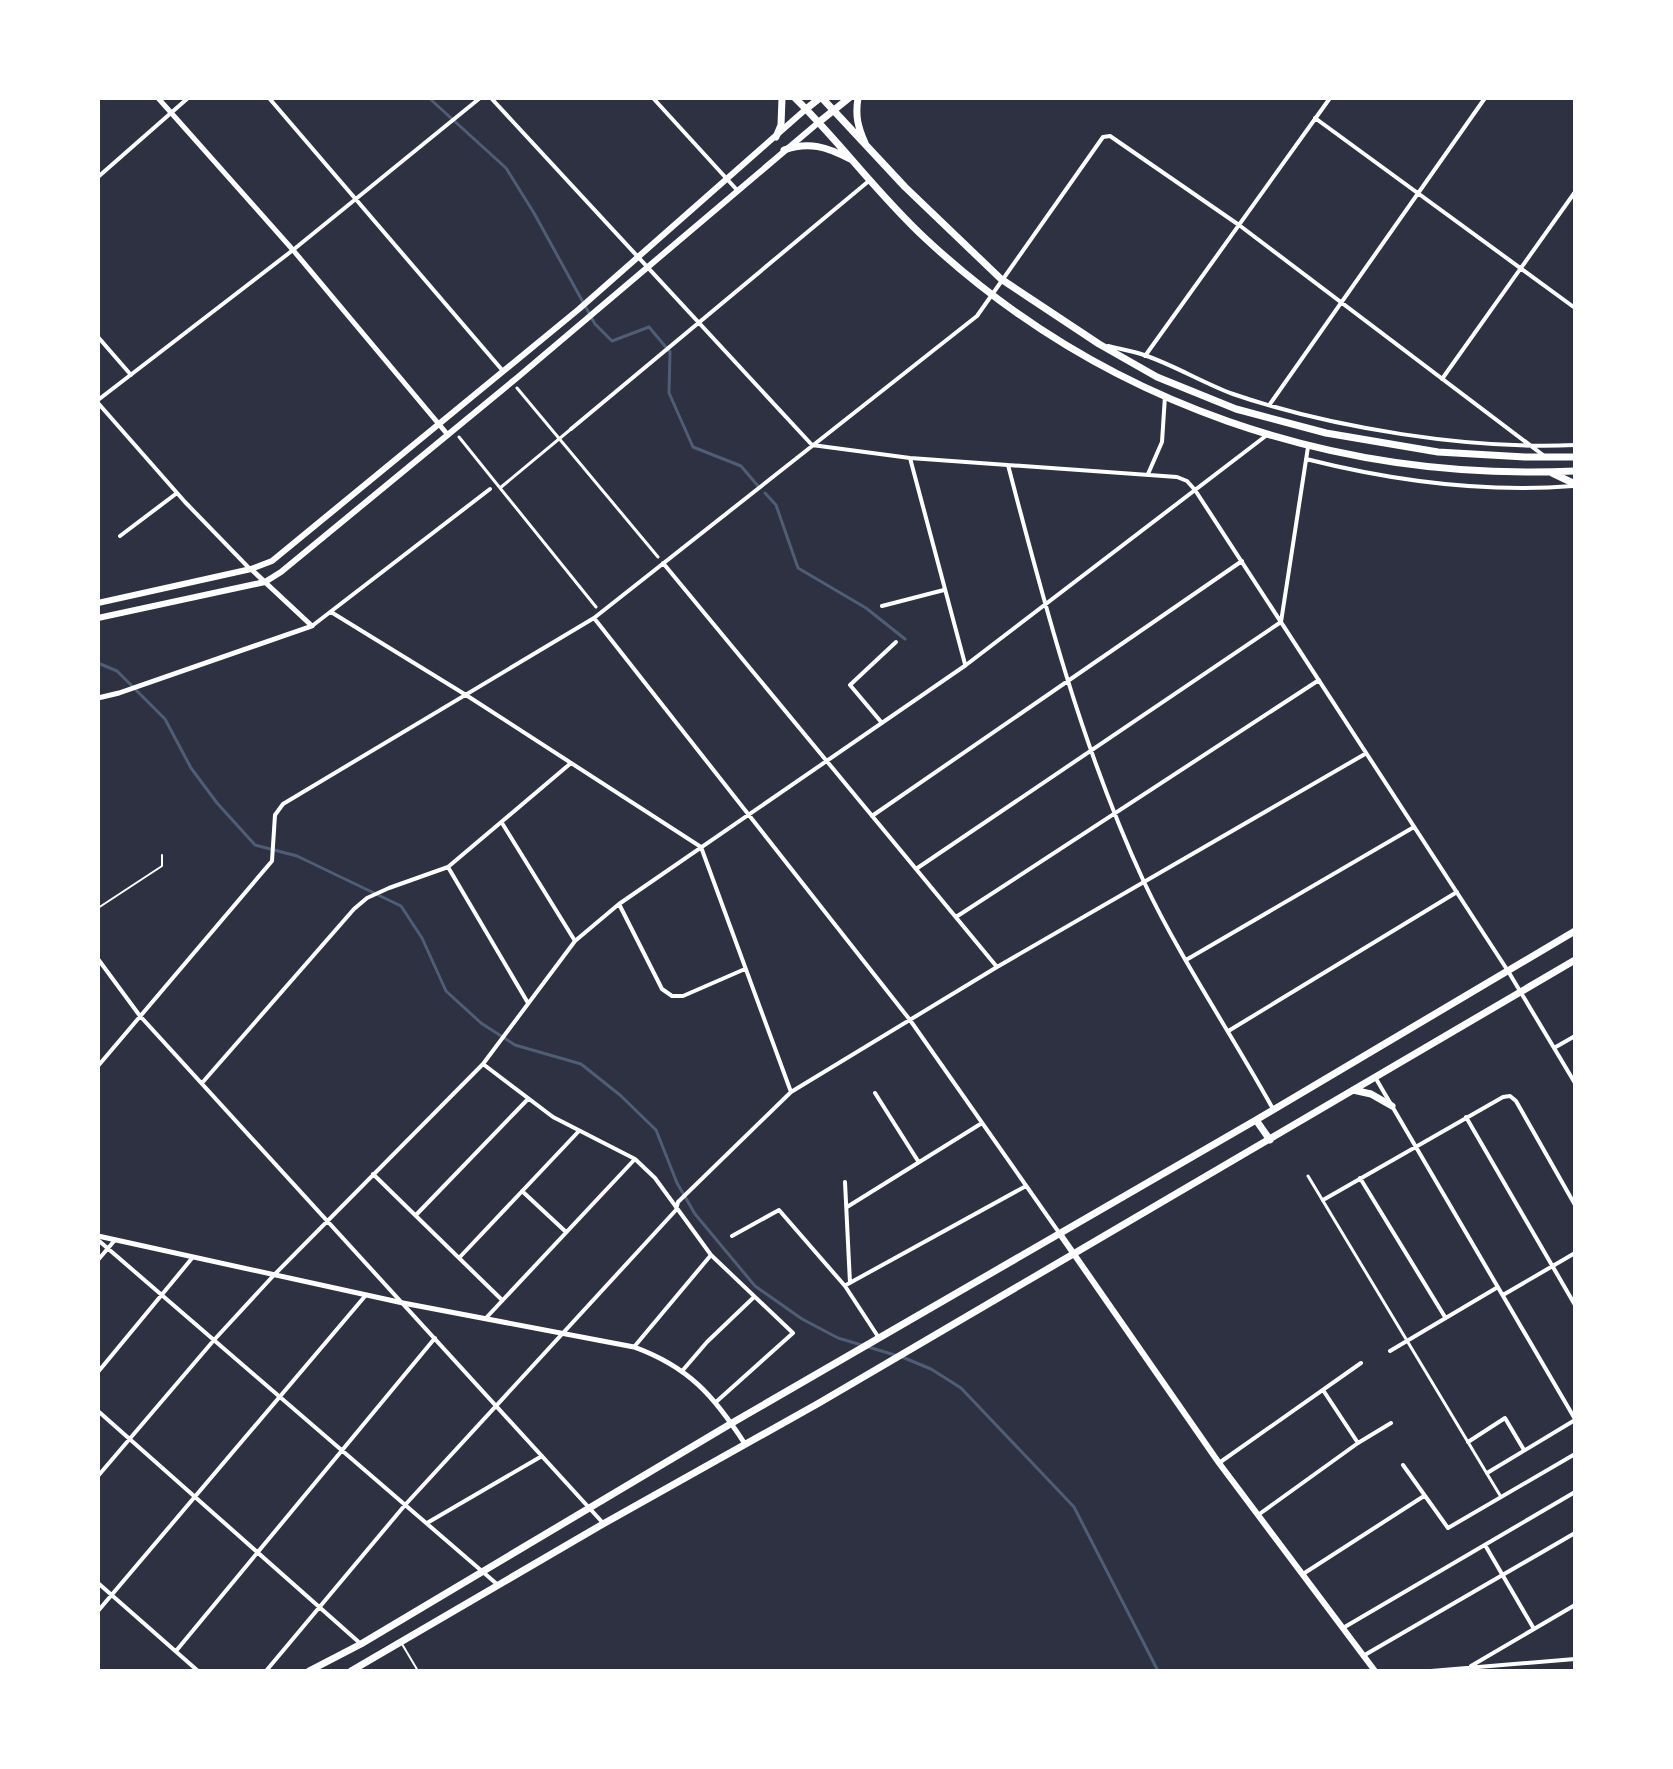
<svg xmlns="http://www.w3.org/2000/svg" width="1673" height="1769" font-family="Barlow,sans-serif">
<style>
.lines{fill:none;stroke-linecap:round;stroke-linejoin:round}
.stream{stroke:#4f5d75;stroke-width:3}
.service{stroke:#fff;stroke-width:2}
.pedestrian{stroke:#fff;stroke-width:3}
.minor{stroke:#fff;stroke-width:4}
.tertiary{stroke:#fff;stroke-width:5}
.secondary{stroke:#fff;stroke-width:6}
.primary{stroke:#fff;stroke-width:7}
</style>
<rect width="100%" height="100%" fill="#2d3142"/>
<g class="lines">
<path class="stream" d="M 429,98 L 506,168 L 534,213 L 595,324 L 612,341 L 649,327 L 670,352 L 669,393 L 693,447 L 741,466 L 758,486
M 765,493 L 776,505 L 798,568 L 866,608 L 905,639
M 98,663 L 117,671 L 165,719 L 191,768 L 217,803 L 255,845 L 297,856 L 401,906 L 422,938 L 446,991 L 481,1023 L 515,1045 L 581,1064 L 620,1095 L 656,1130 L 677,1183 L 695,1214 L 755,1286 L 802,1319 L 838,1338 L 895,1355
M 902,1357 L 931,1369 L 961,1388 L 1074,1507 L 1158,1671"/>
<path class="service" d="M 98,908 L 162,866 L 162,855
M 402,1644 L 418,1671"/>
<path class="pedestrian" d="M 517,388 L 658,557
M 459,437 L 596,607
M 500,488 L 571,429
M 1308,1176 L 1501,1497"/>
<path class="minor" d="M 269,98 L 503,371
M 491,98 L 812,445 L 910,458 L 1177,477 L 1187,481 L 1195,490 L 1508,971 L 1575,1083
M 653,98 L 737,190
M 1315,118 L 1575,308
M 98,177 L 188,98
M 98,337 L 131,375
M 1108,346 C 1120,349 1132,351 1144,355 C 1174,365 1203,383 1233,394 C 1332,428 1470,450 1575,445
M 1145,356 L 1330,98
M 1442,379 L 1575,192
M 98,400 L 293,250 L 480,98
M 98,403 L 185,502 L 249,568
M 1270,404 L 1485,98
M 571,429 L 870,180
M 910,458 L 965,664
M 1306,459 C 1393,481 1483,493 1573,486
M 1008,465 C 1045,607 1082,748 1144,882 C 1181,960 1231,1033 1273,1109
M 1148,474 L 1162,442 L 1165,396
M 120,536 L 177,493
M 663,563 L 997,967
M 882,606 L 944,590
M 331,612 L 466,695 L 701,847
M 594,618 L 910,1020 L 1060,1234
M 312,626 L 490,489
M 882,723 L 850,685 L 896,642
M 872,816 L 1242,561
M 502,823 L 575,941
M 701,847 L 791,1092
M 448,867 L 528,1003
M 916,869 L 1281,622 L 1308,447
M 619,904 L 662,989 L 672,996 L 683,996 L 745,969
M 956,917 L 1319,680
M 98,959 L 140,1016 L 603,1523
M 1186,960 L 1414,827
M 1230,1030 L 1457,892
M 1554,1048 L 1575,1036
M 483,1064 L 553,1117 L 635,1159 L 655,1178 L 711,1255 L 793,1333 L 716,1402
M 98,1066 L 272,861 L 275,815 L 283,804 L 594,618 L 977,316 L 1103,137 L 1110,136 L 1239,225 L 1543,455
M 1375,1077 L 1575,1419
M 202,1083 L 354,909 L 367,898 L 389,888 L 448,867 L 571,763
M 875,1093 L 918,1161
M 1466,1117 L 1575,1305
M 373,1174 L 502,1300
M 1360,1178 L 1445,1317
M 845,1182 L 850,1283
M 522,1191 L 566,1232
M 1323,1200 L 1503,1097 L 1510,1096 L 1516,1101 L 1575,1205
M 847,1207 L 982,1123
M 416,1215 L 528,1099
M 732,1236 L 779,1210 L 845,1286 L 879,1338
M 98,1240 L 498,1585
M 459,1258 L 578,1132
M 98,1260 L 115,1240
M 846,1285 L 1026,1186
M 1503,1295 L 1575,1253
M 486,1318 L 635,1159
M 634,1347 L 711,1255
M 1390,1351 L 1498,1287
M 683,1370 L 707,1342 L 753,1298
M 98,1372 L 193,1257
M 1323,1390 L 1358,1443
M 98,1411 L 361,1644
M 1468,1442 L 1505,1418 L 1524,1450
M 1219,1463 L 1361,1363
M 1403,1465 L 1448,1528 L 1575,1454
M 1487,1473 L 1575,1420
M 98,1476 L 214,1340 L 274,1275 L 483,1064 L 575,941 L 619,904 L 966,665 L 1267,435
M 1258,1515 L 1358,1443 L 1391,1423
M 427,1523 L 542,1456
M 1485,1545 L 1534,1629
M 1303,1574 L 1424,1496
M 98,1583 L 198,1671
M 98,1611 L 366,1295
M 1343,1628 L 1575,1492
M 176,1651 L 435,1338
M 1363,1656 L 1575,1533
M 1471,1666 L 1575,1605
M 266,1671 L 405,1505 L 676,1210 L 678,1202 L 791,1092 L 997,967 L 1365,754
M 1431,1671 L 1575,1659"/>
<path class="tertiary" d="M 158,98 L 293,250 L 448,435
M 98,698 L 119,693 L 312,626 L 251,569
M 98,1236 L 403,1303 L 634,1347 C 689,1367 714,1396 745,1444"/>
<path class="secondary" d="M 98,603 L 251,569 L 272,561 L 579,309 L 806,109
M 98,618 L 265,582 L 281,572 L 518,377 L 819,122
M 1060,1234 L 1219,1463 L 1375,1671"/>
<path class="primary" d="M 795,98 C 841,143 879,196 927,240 C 1104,404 1335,482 1575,471
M 822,98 L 905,187 L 1001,279 L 1099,344 L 1157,377 L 1236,409 L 1326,433 L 1438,452 L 1525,457 L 1575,457
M 858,98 C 855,116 858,127 865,143
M 806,109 L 820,98
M 819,122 L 849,98
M 776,137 L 781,125 L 782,98
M 784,150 C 809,141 827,147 850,159
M 1552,473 L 1575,484
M 1353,1090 L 1371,1094 L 1392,1106
M 1256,1120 L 1270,1140
M 309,1671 L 361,1644 L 732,1423 L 1256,1120 L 1575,931
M 351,1671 L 603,1524 L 819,1403 L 1575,960"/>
</g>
<rect width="1673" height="1769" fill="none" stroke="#ffffff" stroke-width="200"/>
</svg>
